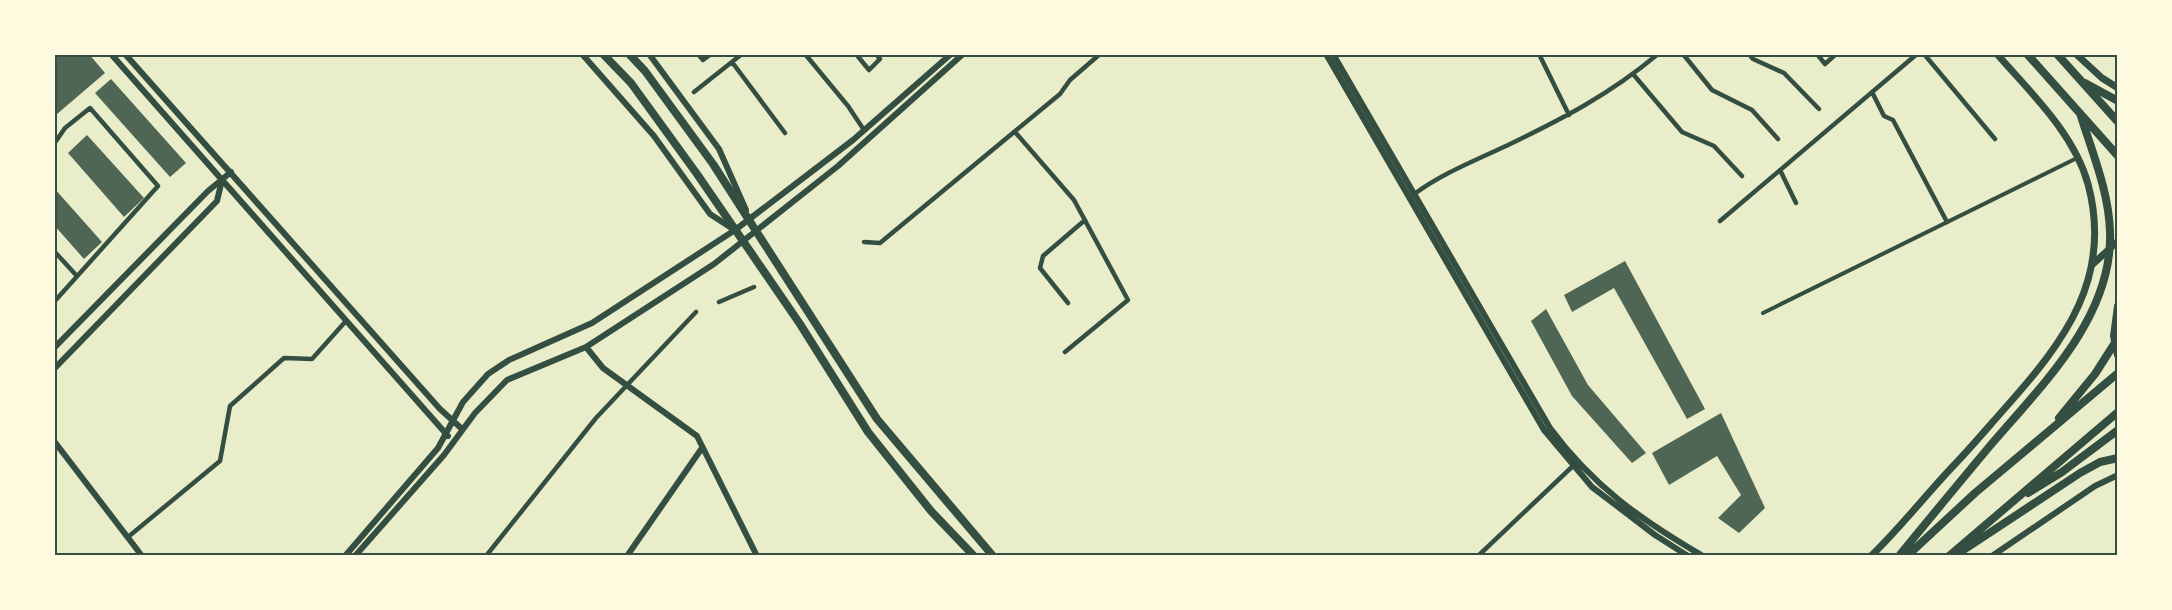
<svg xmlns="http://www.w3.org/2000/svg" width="2172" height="610" font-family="'Roboto Condensed',sans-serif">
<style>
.building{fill:#4f6655}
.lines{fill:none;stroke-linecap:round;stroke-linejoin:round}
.pedestrian{stroke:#344e41;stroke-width:4}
.minor{stroke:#344e41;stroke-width:4.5}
.tertiary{stroke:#344e41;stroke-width:6}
.secondary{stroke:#344e41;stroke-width:7}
.primary{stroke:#344e41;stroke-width:8}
.trunk{stroke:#344e41;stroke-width:8}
.neatline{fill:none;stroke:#344e41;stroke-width:2}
</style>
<rect width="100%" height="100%" fill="#e9edc9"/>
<path class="building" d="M 54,54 L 89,54 L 105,73 L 57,114 L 54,110 Z
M 111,79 L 186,163 L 170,177 L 95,93 Z
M 87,135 L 144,198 L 124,217 L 68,153 Z
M 54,188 L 102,242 L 84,259 L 54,225 Z
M 1625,261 L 1705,409 L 1687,419 L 1614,288 L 1572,312 L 1564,295 Z
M 1546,309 L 1588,385 L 1646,453 L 1632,463 L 1572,396 L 1531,321 Z
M 1721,413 L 1765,508 L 1739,533 L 1718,518 L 1741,495 L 1717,456 L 1669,485 L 1652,453 Z"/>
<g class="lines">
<path class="pedestrian" d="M 1763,313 L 2077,158"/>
<path class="minor" d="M 698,54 L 703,60 L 711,54
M 805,54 L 848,106 L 864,130
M 856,54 L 869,70 L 880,59 L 876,54
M 1539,54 L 1569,115
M 1683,54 L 1712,90 L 1752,110 L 1778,139
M 1749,54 L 1753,59 L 1784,73 L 1819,109
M 1817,54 L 1825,64 L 1836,54
M 1924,54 L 1995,139
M 732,62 L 785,133
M 1633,74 L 1682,132 L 1714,146 L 1742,176
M 694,92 L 742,54
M 1872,92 L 1884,116 L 1893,120 L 1947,222
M 1015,132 L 1074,200 L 1128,300 L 1065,352
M 54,144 L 65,128 L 90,108 L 158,186 L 54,302
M 1780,170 L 1796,203
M 1413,195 C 1441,174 1474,161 1506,146 C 1562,119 1609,95 1658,54
M 1720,221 L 1917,54
M 864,242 L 880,243 L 1060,94 L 1070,80 L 1100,54
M 54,251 L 76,275
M 719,302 L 754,287
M 1068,303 L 1040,268 L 1043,256 L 1085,220
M 128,537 L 220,461 L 230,406 L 284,358 L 312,359 L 346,321
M 486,556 L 596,418 L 696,312
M 1478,556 L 1574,465"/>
<path class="tertiary" d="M 111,54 L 448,436
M 125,54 L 440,409 L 462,429
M 582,54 L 654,136 L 710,214 L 733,229
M 649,54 L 719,149 L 746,210
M 1326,54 L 1544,430 L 1592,487 L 1655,535 L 1688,556
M 1333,54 L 1550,428 C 1593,486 1641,520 1703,556
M 586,347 L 603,368 L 697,436 L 757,556
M 54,348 L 208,191 L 231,172
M 54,369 L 217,201 L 222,180
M 54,441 L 142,556
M 345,556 L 438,448 L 463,402 L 488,374 L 509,360 L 592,323 L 735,230 L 853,140 L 951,54
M 355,556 L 444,455 L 475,413 L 507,380 L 586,347 L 714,264 L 838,166 L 963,54
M 627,556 L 702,448
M 1992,556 L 2095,486 L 2118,475"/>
<path class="secondary" d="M 2076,54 L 2102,78 L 2118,88
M 2093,264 L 2118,241
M 1871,556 C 1902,526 1928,492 1957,462 C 1974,444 1990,425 2006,407 C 2065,341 2113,277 2088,184 C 2074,133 2030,92 1997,54"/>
<path class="primary" d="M 603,54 L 631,83 L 697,174 L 800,324 L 868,432 L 931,511 L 974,556
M 629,54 L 645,71 L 713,164 L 877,419 L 993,556"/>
<path class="trunk" d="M 2027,54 L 2118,156
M 2057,54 L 2118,122
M 2085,83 L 2118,101
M 2118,306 L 2114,336 L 2118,355
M 2059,418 L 2095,374 L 2118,338
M 2028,493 L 2062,472 L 2118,430
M 1956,555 L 2080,473 L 2100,462 L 2118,458
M 1899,556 C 1929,519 1959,483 1989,447 C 2040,387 2113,318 2110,232 C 2109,192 2092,152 2080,113
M 1907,556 L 1975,493 L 2118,373
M 1949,556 L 2118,412"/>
</g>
<rect width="2172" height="610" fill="none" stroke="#fefae0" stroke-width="111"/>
<rect x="56" y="56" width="2060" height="498" class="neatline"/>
</svg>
